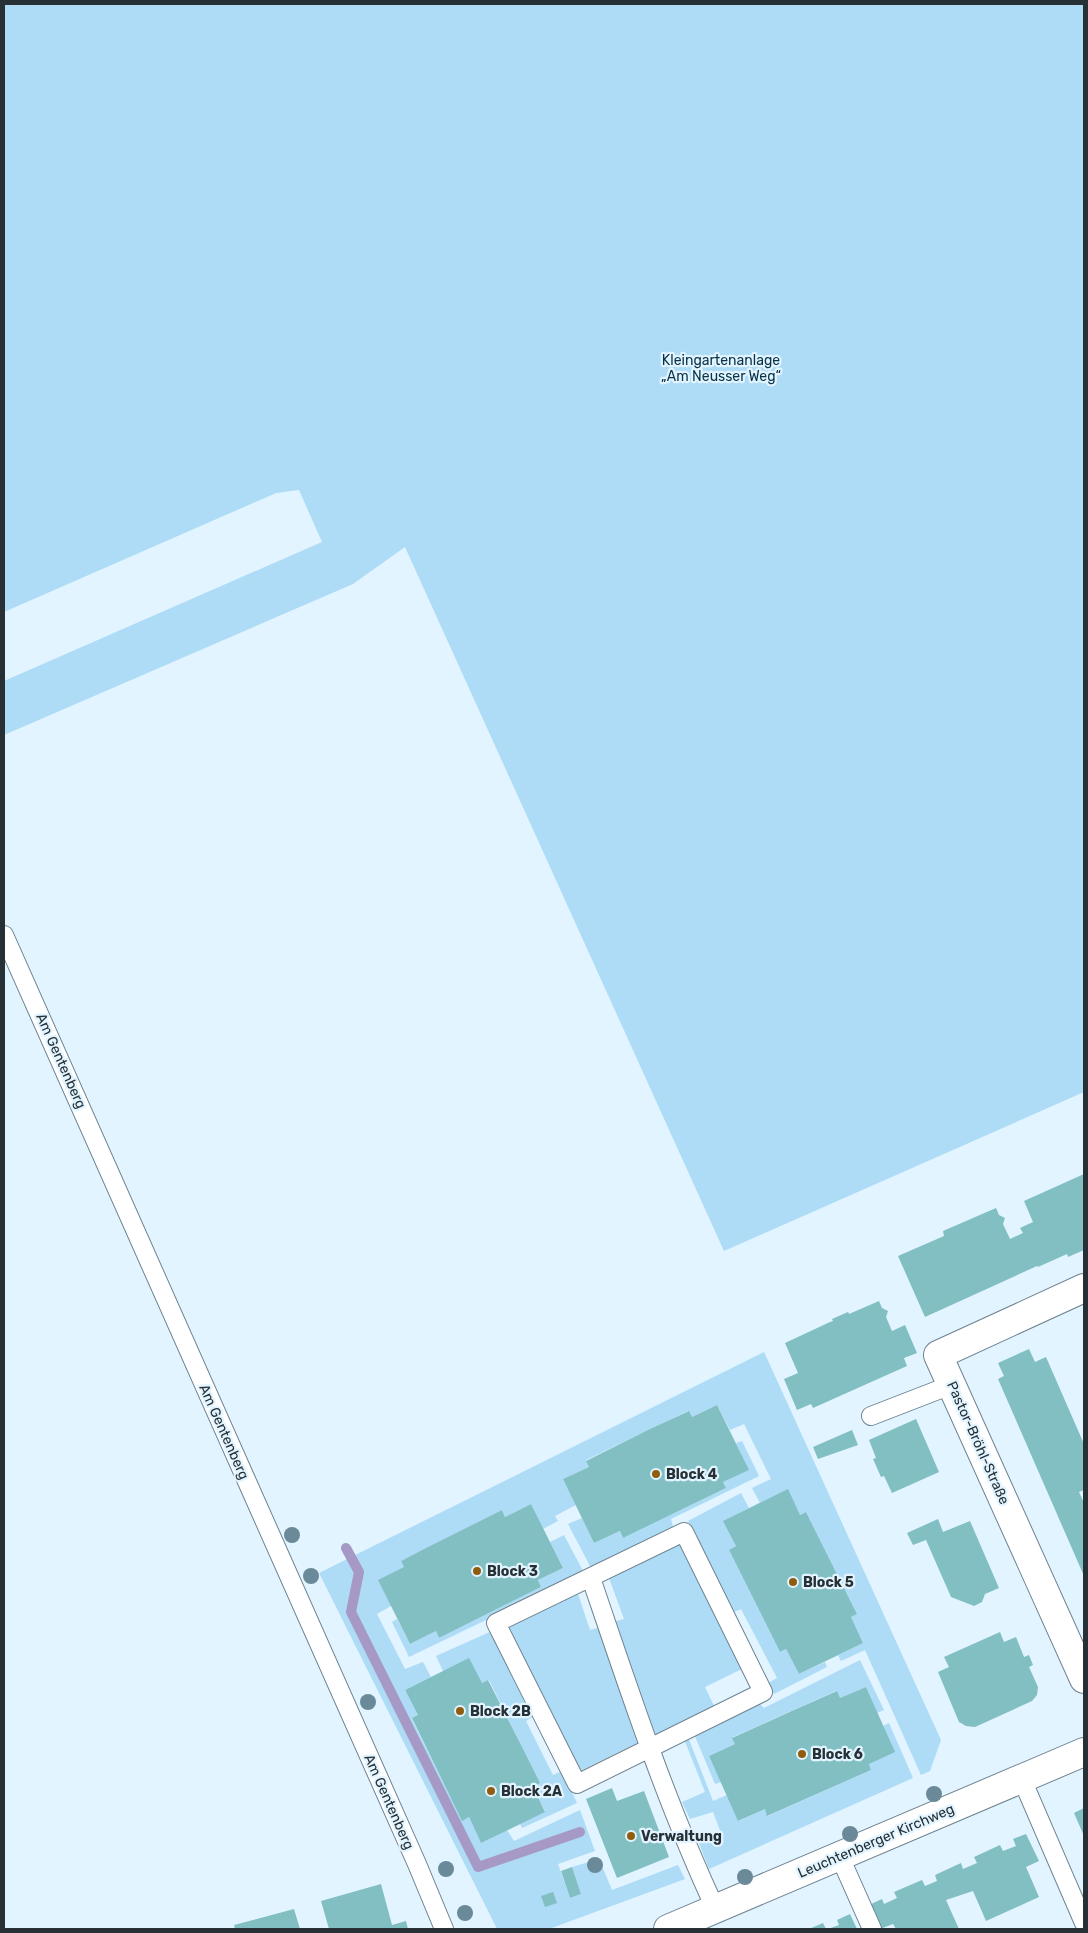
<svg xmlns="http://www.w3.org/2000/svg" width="1088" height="1933" font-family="Rubik,sans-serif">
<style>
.green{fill:#aedbf6}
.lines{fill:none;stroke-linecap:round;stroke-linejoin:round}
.stream{stroke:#a799c5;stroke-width:10}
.building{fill:#81bfc3}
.lane-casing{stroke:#6e8390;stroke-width:20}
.street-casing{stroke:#6e8390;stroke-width:30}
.lane{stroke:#fff;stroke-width:18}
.street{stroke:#fff;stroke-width:28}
.tree{fill:#6a8999}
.poi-dot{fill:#905c0e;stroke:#e1f4ff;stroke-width:2}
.labels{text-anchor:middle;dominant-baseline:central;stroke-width:4.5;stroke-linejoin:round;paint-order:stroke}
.park-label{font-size:14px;fill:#083246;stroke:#e1f4ff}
.street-label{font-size:14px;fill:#273035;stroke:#e1f4ff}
.poi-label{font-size:14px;font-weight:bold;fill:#273035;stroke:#e1f4ff;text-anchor:start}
</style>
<rect width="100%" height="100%" fill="#e1f4ff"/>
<path class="green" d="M 4,4 L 1084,4 L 1084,1092 L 724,1251 L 405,547 L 353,584 L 4,735 L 4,681 L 322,542 L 299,490 L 276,493 L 4,612 Z
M 764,1352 L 941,1740 L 930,1771 L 921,1775 L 865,1650 L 841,1661 L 838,1655 L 863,1643 L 851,1617 L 857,1614 L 806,1512 L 800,1515 L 787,1490 L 760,1503 L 752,1488 L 771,1479 L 744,1424 L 730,1430 L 717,1405 L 692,1417 L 688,1411 L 586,1460 L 589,1467 L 563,1479 L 576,1505 L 555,1516 L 558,1521 L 543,1529 L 531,1504 L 505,1517 L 502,1510 L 401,1561 L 404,1567 L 391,1606 L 377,1614 L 405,1669 L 423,1662 L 431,1677 L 405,1690 L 418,1715 L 412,1719 L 462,1820 L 469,1817 L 481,1843 L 507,1830 L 514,1841 L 580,1810 L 595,1851 L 558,1864 L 570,1898 L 581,1894 L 572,1867 L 599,1859 L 612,1890 L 678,1865 L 685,1879 L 549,1929 L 497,1929 L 319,1573 Z
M 742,1441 L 759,1476 L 671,1519 L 673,1527 L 591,1568 L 568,1524 L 582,1518 L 594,1543 L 620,1531 L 623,1538 L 726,1488 L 723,1482 L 748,1470 L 736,1443 Z
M 741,1493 L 749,1508 L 724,1521 L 736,1546 L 729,1550 L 780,1652 L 786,1649 L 799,1674 L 825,1662 L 827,1667 L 774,1694 L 768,1683 L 777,1678 L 741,1609 L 732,1613 L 688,1521 Z
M 564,1535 L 584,1573 L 409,1657 L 392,1622 L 397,1619 L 410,1644 L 436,1631 L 439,1638 L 541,1587 L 538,1580 L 563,1568 L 550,1542 Z
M 680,1542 L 742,1669 L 705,1687 L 714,1706 L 653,1737 L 613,1622 L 624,1619 L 609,1578 Z
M 578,1594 L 590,1630 L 598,1628 L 637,1743 L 580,1771 L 509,1627 Z
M 492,1631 L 534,1716 L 526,1721 L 553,1775 L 562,1771 L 577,1803 L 522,1828 L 520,1824 L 545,1811 L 533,1786 L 539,1782 L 489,1680 L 482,1683 L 443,1671 L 436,1656 Z
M 860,1660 L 884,1710 L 877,1713 L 866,1687 L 840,1698 L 836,1691 L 733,1737 L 735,1744 L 709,1756 L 721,1782 L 715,1784 L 694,1734 L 759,1703 L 764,1708 Z
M 889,1723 L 913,1778 L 709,1869 L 698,1841 L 721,1833 L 713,1812 L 690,1819 L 682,1802 L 705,1792 L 684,1739 L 688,1737 L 713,1801 L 727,1795 L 739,1821 L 765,1809 L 768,1816 L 871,1770 L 869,1764 L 883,1726 Z"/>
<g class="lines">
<path class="stream" d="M 346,1548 L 359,1572 L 351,1612 L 478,1867 L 580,1832"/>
</g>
<path class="building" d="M 1084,1174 L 1084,1250 L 1068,1257 L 1067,1254 L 1038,1267 L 1037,1266 L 925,1317 L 898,1256 L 944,1236 L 943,1231 L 996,1208 L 999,1215 L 1005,1218 L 1003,1224 L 1010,1239 L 1023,1233 L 1020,1228 L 1033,1222 L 1024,1201 Z
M 879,1301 L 882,1308 L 888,1311 L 886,1317 L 892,1331 L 905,1325 L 917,1353 L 904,1358 L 907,1366 L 813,1408 L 811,1404 L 797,1410 L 784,1379 L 798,1373 L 785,1343 L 830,1322 L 833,1321 L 832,1319 L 848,1312 L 849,1314 Z
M 1029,1349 L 1035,1362 L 1046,1357 L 1084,1444 L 1084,1490 L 1079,1492 L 1084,1503 L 1084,1576 L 998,1379 L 1004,1376 L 998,1363 Z
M 717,1405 L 749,1470 L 723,1482 L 726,1488 L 623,1538 L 620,1531 L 594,1543 L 563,1479 L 589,1467 L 586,1461 L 650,1429 L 689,1411 L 692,1417 Z
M 916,1419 L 939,1472 L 892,1493 L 884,1476 L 881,1477 L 873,1459 L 876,1458 L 869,1440 Z
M 852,1430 L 858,1445 L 818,1459 L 813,1447 Z
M 788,1489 L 800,1515 L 806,1512 L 857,1614 L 851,1617 L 863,1643 L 799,1674 L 786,1649 L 780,1652 L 729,1550 L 736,1546 L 723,1521 Z
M 531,1504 L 563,1568 L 538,1580 L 541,1587 L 439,1638 L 436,1631 L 410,1644 L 378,1580 L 404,1567 L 401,1561 L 426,1548 L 502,1510 L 505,1517 Z
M 938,1519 L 943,1532 L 970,1521 L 999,1588 L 985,1594 L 982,1602 L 974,1606 L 951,1597 L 926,1540 L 913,1545 L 907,1533 Z
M 1000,1632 L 1004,1642 L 1016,1637 L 1024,1657 L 1029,1655 L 1033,1665 L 1029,1667 L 1038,1687 L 1037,1695 L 1032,1701 L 975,1727 L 966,1726 L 959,1722 L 938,1672 L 949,1667 L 944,1657 Z
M 469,1658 L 482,1683 L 488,1680 L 519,1741 L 540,1783 L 533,1786 L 545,1812 L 481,1843 L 469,1817 L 462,1821 L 431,1757 L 412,1718 L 418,1715 L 405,1690 Z
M 866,1687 L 895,1752 L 869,1764 L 871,1770 L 767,1816 L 765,1809 L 738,1821 L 709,1756 L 735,1744 L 732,1738 L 794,1710 L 837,1691 L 840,1698 Z
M 612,1788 L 617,1801 L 644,1791 L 669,1857 L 617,1878 L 586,1799 Z
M 1084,1808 L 1084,1836 L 1074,1813 Z
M 1026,1834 L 1039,1861 L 1026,1867 L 1039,1897 L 986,1921 L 973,1891 L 946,1900 L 959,1929 L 896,1929 L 893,1924 L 880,1929 L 869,1905 L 882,1899 L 884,1904 L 897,1898 L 894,1892 L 922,1880 L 925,1886 L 937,1881 L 935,1875 L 961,1863 L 963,1869 L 977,1863 L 974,1857 L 1000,1845 L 1003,1851 L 1016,1846 L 1013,1839 Z
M 572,1867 L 581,1894 L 570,1898 L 561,1871 Z
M 381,1884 L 392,1925 L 406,1921 L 408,1929 L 329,1929 L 321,1901 Z
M 553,1892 L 557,1903 L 545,1907 L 541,1896 Z
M 294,1909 L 300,1929 L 235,1929 L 234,1925 Z
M 850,1914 L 857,1929 L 828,1929 L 839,1925 L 837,1920 Z
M 823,1923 L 826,1929 L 809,1929 Z"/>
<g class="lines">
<g class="lane-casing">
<path id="lane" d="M 4,935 L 417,1864 L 444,1929
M 871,1416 L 951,1385
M 684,1532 L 763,1692 L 577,1784 L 496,1623 Z
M 591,1578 C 629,1690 666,1803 716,1910
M 1021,1777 L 1084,1923
M 840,1857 L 872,1929"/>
</g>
<g class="street-casing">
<path id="street" d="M 1084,1288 L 938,1355 L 1084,1679
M 668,1929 L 1084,1752"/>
</g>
<use href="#lane" class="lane"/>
<use href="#street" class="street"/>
</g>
<g class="tree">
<circle cx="292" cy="1535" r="8"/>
<circle cx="311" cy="1576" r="8"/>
<circle cx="368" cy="1702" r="8"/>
<circle cx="934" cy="1794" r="8"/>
<circle cx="850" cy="1834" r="8"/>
<circle cx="595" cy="1865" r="8"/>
<circle cx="446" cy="1869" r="8"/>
<circle cx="745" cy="1877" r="8"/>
<circle cx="465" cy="1913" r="8"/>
</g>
<g class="poi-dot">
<circle cx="656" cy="1474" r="5"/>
<circle cx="477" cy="1571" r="5"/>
<circle cx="793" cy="1582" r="5"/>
<circle cx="460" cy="1711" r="5"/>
<circle cx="802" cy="1754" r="5"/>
<circle cx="491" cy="1791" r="5"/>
<circle cx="631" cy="1836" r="5"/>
</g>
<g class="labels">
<g class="park-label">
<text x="721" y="360">Kleingartenanlage<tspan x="721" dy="16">„Am Neusser Weg“</tspan></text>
</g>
<g class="street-label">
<text transform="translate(61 1061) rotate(66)">Am Gentenberg</text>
<text transform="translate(224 1432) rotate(66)">Am Gentenberg</text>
<text transform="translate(978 1443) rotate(66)">Pastor-Bröhl-Straße</text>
<text transform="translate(389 1802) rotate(66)">Am Gentenberg</text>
<text transform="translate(876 1841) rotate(-23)">Leuchtenberger Kirchweg</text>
</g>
<g class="poi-label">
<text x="666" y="1474">Block 4</text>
<text x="487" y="1571">Block 3</text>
<text x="803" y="1582">Block 5</text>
<text x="470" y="1711">Block 2B</text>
<text x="812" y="1754">Block 6</text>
<text x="501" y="1791">Block 2A</text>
<text x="641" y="1836">Verwaltung</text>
</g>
</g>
<rect width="1088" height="1933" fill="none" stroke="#273035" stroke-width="10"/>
</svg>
